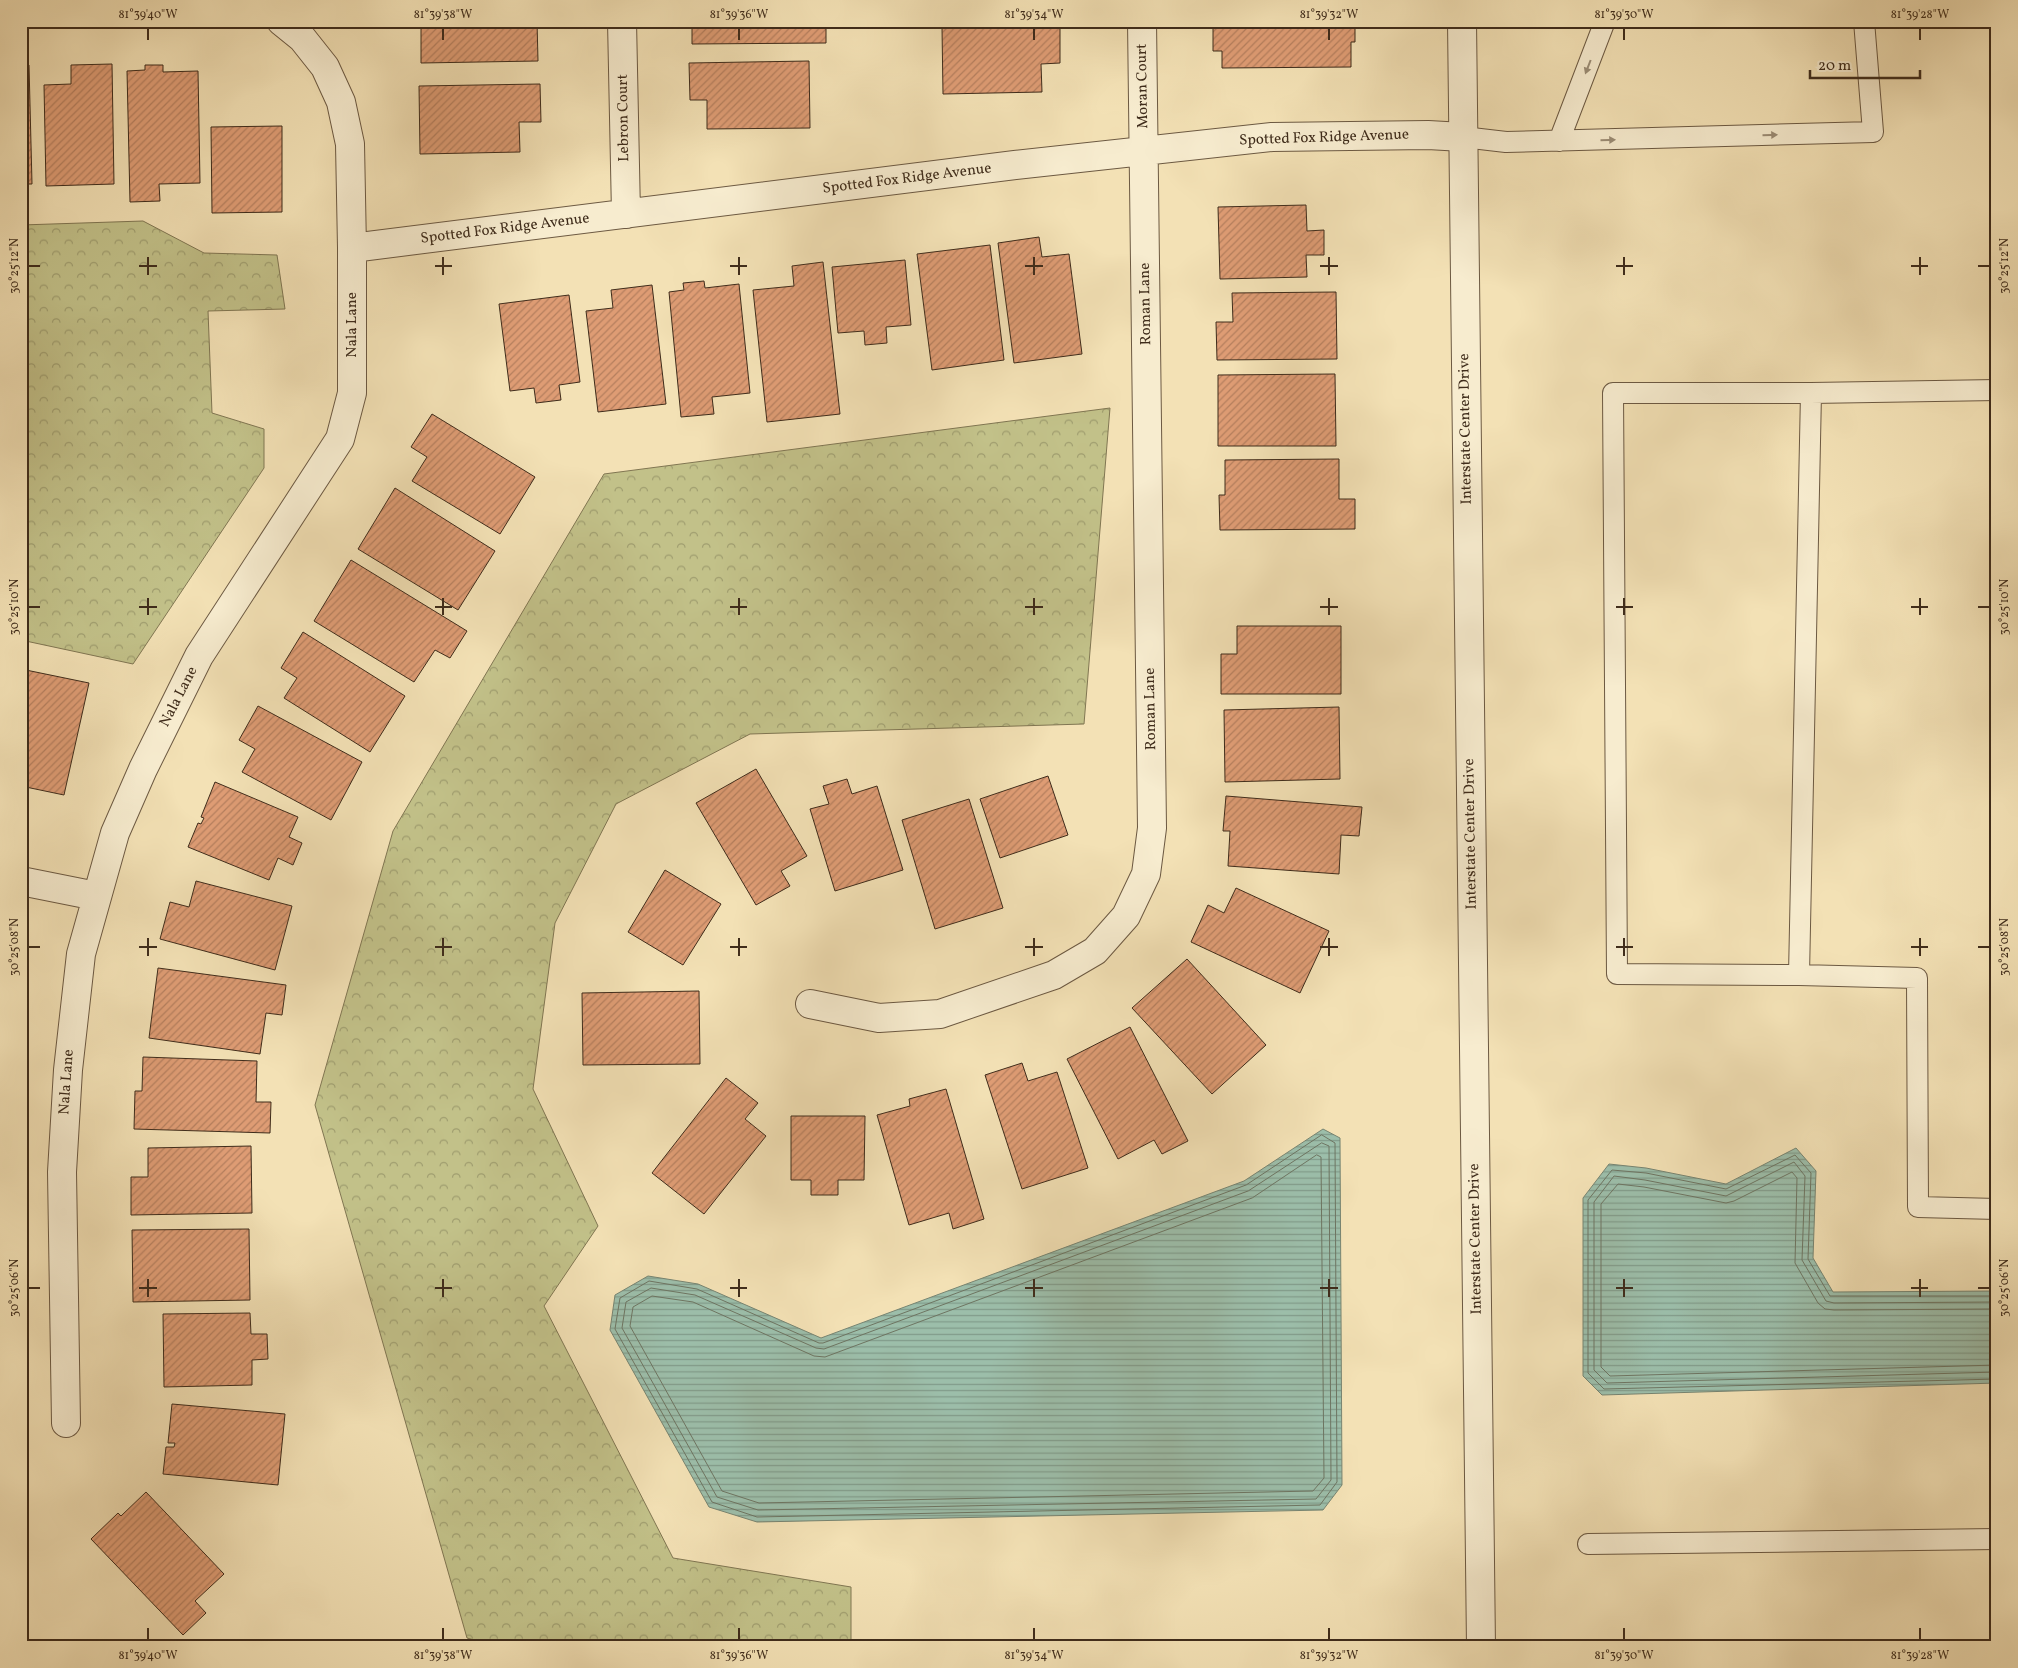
<svg xmlns="http://www.w3.org/2000/svg" width="2018" height="1668" font-family="Vollkorn,serif">
<style>
.forest{fill:url(#forest-crowns);stroke:#807652}
.water{fill:url(#water-rules);stroke:#778471}
.lines{fill:none;stroke-linecap:round;stroke-linejoin:round}
.shore{stroke:#6e7562;stroke-width:1}
.building{fill:url(#building-hatch);stroke:#3f2c1b}
.service-casing{stroke:#6c5942;stroke-width:22}
.minor-casing{stroke:#6c5942;stroke-width:30}
.tertiary-casing{stroke:#6c5942;stroke-width:30}
.service{stroke:#f7eccf;stroke-width:20}
.minor{stroke:#f7eccf;stroke-width:28}
.tertiary{stroke:#f7eccf;stroke-width:28}
.oneway{fill:#9b8c75}
.ticks{fill:none;stroke:#3f2c1b;stroke-width:2}
.labels{text-anchor:middle;dominant-baseline:central;stroke-width:4;stroke-linejoin:round;paint-order:stroke}
.street-label{font-size:15px;fill:#3f2c1b;stroke:#f7eccf}
.neatline{fill:none;stroke:#3f2c1b;stroke-width:2}
.ticks-label{font-size:12px;text-anchor:middle;fill:#3f2c1b}
</style>
<defs>
<pattern id="forest-crowns" width="20" height="18" patternUnits="userSpaceOnUse" patternTransform="scale(1.25)"><rect width="20" height="18" fill="#c2c189"/><path d="M2 6a3 3 0 1 1 6 0M12 15a3 3 0 1 1 6 0" fill="none" stroke="#9f9d6f"/></pattern>
<pattern id="water-rules" width="6" height="5" patternUnits="userSpaceOnUse" patternTransform="scale(1.25)"><rect width="6" height="5" fill="#9cbeaa"/><path d="M0 2.5h6" fill="none" stroke="#819b8a"/></pattern>
<pattern id="building-hatch" width="6" height="6" patternUnits="userSpaceOnUse" patternTransform="scale(1.25)"><rect width="6" height="6" fill="#de9c74"/><path d="M-1 1l2-2M0 6l6-6M5 7l2-2" fill="none" stroke="#b57f5e"/></pattern>
</defs>
<rect width="100%" height="100%" fill="#f3e1b5"/>
<filter id="stains"><feTurbulence type="fractalNoise" baseFrequency=".004" numOctaves="4"/><feColorMatrix values="0 0 0 0 .2 0 0 0 0 .09 0 0 0 0 .02 0 0 0 .5 -.17"/></filter>
<radialGradient id="worn" r=".72"><stop offset=".6" stop-color="#630" stop-opacity="0"/><stop offset="1" stop-color="#630" stop-opacity=".3"/></radialGradient>
<path class="forest" d="M 143,221 L 204,253 L 277,255 L 285,309 L 208,311 L 212,413 L 264,429 L 264,468 L 133,664 L 21,640 L 21,225 Z
M 1110,408 L 1084,724 L 750,734 L 616,804 L 555,923 L 533,1089 L 598,1226 L 544,1306 L 673,1558 L 851,1587 L 851,1647 L 499,1647 L 467,1638 L 315,1105 L 393,831 L 604,474 Z"/>
<path class="water" d="M 1323,1129 L 1340,1138 L 1342,1485 L 1323,1510 L 757,1522 L 709,1507 L 610,1330 L 615,1295 L 648,1276 L 698,1284 L 821,1338 L 1244,1181 Z
M 1796,1148 L 1816,1171 L 1813,1258 L 1833,1292 L 1997,1291 L 1997,1383 L 1602,1395 L 1583,1376 L 1583,1198 L 1609,1164 L 1646,1168 L 1726,1184 Z"/>
<g class="lines">
<path class="shore" d="M 1322,1135 L 1335,1143 L 1337,1482 L 1320,1505 L 757,1517 L 712,1502 L 615,1329 L 620,1298 L 649,1281 L 697,1289 L 819,1343 L 823,1343 L 1246,1185 Z
M 1322,1143 L 1329,1146 L 1331,1480 L 1316,1499 L 758,1510 L 717,1497 L 622,1328 L 626,1302 L 651,1288 L 695,1295 L 816,1348 L 824,1349 L 1248,1191 Z
M 1317,1155 L 1321,1157 L 1324,1478 L 1313,1491 L 759,1503 L 722,1491 L 630,1326 L 633,1307 L 652,1296 L 693,1302 L 814,1356 L 825,1357 L 1252,1198 Z
M 1997,1296 L 1830,1296 L 1808,1259 L 1811,1173 L 1795,1155 L 1726,1189 L 1646,1173 L 1612,1170 L 1588,1200 L 1588,1373 L 1604,1389 L 1997,1379
M 1997,1302 L 1834,1303 L 1826,1301 L 1802,1260 L 1805,1176 L 1794,1162 L 1726,1196 L 1645,1180 L 1614,1176 L 1594,1202 L 1594,1370 L 1607,1383 L 1997,1372
M 1997,1309 L 1834,1310 L 1825,1309 L 1818,1303 L 1795,1263 L 1797,1178 L 1792,1172 L 1734,1201 L 1726,1203 L 1644,1187 L 1618,1184 L 1601,1204 L 1601,1367 L 1610,1376 L 1997,1365"/>
</g>
<path class="building" d="M 421,21 L 537,21 L 538,61 L 421,63 Z
M 692,21 L 826,21 L 826,43 L 692,44 Z
M 1213,21 L 1355,21 L 1355,42 L 1351,42 L 1351,67 L 1222,68 L 1222,51 L 1213,51 Z
M 1060,26 L 1060,63 L 1041,64 L 1042,92 L 943,94 L 942,28 Z
M 809,61 L 810,128 L 707,129 L 707,100 L 690,100 L 689,63 Z
M 112,64 L 114,184 L 46,186 L 44,85 L 71,84 L 71,65 Z
M 21,65 L 29,65 L 32,184 L 21,184 Z
M 145,65 L 163,65 L 163,72 L 198,71 L 200,183 L 159,184 L 160,201 L 130,202 L 127,71 L 145,70 Z
M 540,84 L 541,122 L 519,122 L 520,152 L 420,154 L 419,86 Z
M 282,126 L 282,212 L 212,213 L 211,127 Z
M 1306,205 L 1307,231 L 1324,230 L 1324,255 L 1306,255 L 1307,277 L 1220,279 L 1218,207 Z
M 1039,237 L 1042,257 L 1069,254 L 1082,354 L 1014,363 L 998,243 Z
M 990,245 L 1004,360 L 932,370 L 917,254 Z
M 905,260 L 911,325 L 886,327 L 887,343 L 865,345 L 864,331 L 838,333 L 832,267 Z
M 823,262 L 840,414 L 767,422 L 753,290 L 794,286 L 792,266 Z
M 704,281 L 705,288 L 739,284 L 750,393 L 712,397 L 714,414 L 681,417 L 669,292 L 684,290 L 683,283 Z
M 652,285 L 666,404 L 598,412 L 586,311 L 613,308 L 611,290 Z
M 1336,292 L 1337,359 L 1217,360 L 1216,322 L 1233,322 L 1232,293 Z
M 569,295 L 580,382 L 559,385 L 561,400 L 536,403 L 534,388 L 510,391 L 499,304 Z
M 1335,374 L 1336,446 L 1218,446 L 1218,375 Z
M 432,414 L 535,477 L 500,534 L 412,481 L 427,457 L 411,447 Z
M 1339,459 L 1339,499 L 1355,499 L 1355,529 L 1220,530 L 1219,495 L 1225,495 L 1225,460 Z
M 395,488 L 495,551 L 458,610 L 358,549 Z
M 351,560 L 467,631 L 450,658 L 435,650 L 414,682 L 314,621 Z
M 1237,626 L 1341,626 L 1341,694 L 1221,694 L 1221,654 L 1237,654 Z
M 303,632 L 405,696 L 370,752 L 284,698 L 297,678 L 281,668 Z
M 21,669 L 89,683 L 64,795 L 21,786 Z
M 258,706 L 362,762 L 331,820 L 242,772 L 255,749 L 239,740 Z
M 1339,707 L 1340,779 L 1225,782 L 1224,710 Z
M 756,769 L 807,856 L 781,871 L 790,886 L 756,905 L 696,803 Z
M 1048,776 L 1068,835 L 1000,858 L 980,799 Z
M 847,779 L 852,794 L 877,786 L 903,870 L 835,891 L 810,809 L 829,804 L 823,786 Z
M 215,782 L 298,817 L 289,837 L 302,843 L 293,865 L 278,858 L 269,880 L 188,847 L 198,823 L 201,824 L 204,818 L 201,817 Z
M 1226,796 L 1362,807 L 1359,836 L 1341,835 L 1339,874 L 1228,866 L 1230,831 L 1223,831 Z
M 969,799 L 1003,908 L 935,929 L 902,820 Z
M 665,870 L 721,904 L 683,965 L 628,932 Z
M 196,881 L 292,906 L 275,970 L 160,939 L 170,902 L 189,907 Z
M 1236,888 L 1329,931 L 1300,993 L 1191,942 L 1208,905 L 1224,913 Z
M 1187,959 L 1266,1045 L 1212,1094 L 1132,1008 Z
M 158,968 L 286,985 L 282,1015 L 266,1013 L 260,1054 L 149,1038 Z
M 699,991 L 700,1064 L 583,1065 L 582,993 Z
M 1130,1027 L 1188,1141 L 1162,1154 L 1154,1140 L 1118,1159 L 1067,1059 Z
M 143,1057 L 257,1061 L 256,1102 L 271,1102 L 270,1133 L 134,1129 L 135,1091 L 142,1091 Z
M 1022,1063 L 1028,1081 L 1057,1072 L 1088,1168 L 1022,1189 L 985,1075 Z
M 726,1078 L 758,1103 L 745,1119 L 766,1136 L 704,1214 L 652,1173 Z
M 946,1089 L 984,1219 L 953,1229 L 949,1213 L 909,1225 L 877,1115 L 910,1106 L 909,1099 Z
M 791,1116 L 865,1116 L 864,1180 L 838,1180 L 838,1195 L 811,1195 L 811,1180 L 791,1180 Z
M 251,1146 L 252,1213 L 131,1215 L 131,1177 L 148,1177 L 148,1148 Z
M 249,1229 L 250,1300 L 133,1302 L 132,1230 Z
M 250,1313 L 251,1334 L 267,1334 L 268,1359 L 252,1360 L 252,1385 L 164,1387 L 163,1314 Z
M 172,1404 L 285,1414 L 278,1485 L 163,1474 L 166,1447 L 174,1447 L 175,1443 L 168,1443 Z
M 146,1492 L 224,1574 L 195,1601 L 206,1613 L 183,1635 L 91,1539 L 118,1513 L 121,1516 Z"/>
<g class="lines">
<g class="service-casing">
<path id="service" d="M 1463,137 L 1506,142 L 1873,132 L 1864,21
M 1559,141 L 1605,21
M 1811,393 L 1799,975 L 1617,974 L 1613,393 L 1811,393 L 1997,390
M 1799,975 L 1917,978 L 1918,1207 L 1997,1209
M 1588,1544 L 1997,1539"/>
</g>
<g class="minor-casing">
<path id="minor" d="M 622,21 L 626,214
M 352,248 L 1015,165 L 1272,137 L 1428,135 L 1463,137
M 21,881 L 96,896
M 810,1004 L 879,1018 L 940,1014 L 1054,975 L 1095,951 L 1126,916 L 1146,874 L 1152,828 L 1142,21
M 66,1423 L 62,1172 L 68,1070 L 81,954 L 115,833 L 143,769 L 199,656 L 340,439 L 352,393 L 352,248 L 350,144 L 341,102 L 325,67 L 302,38 L 281,21"/>
</g>
<g class="tertiary-casing">
<path id="tertiary" d="M 1462,21 L 1481,1647"/>
</g>
<use href="#service" class="service"/>
<use href="#minor" class="minor"/>
<use href="#tertiary" class="tertiary"/>
</g>
<defs><path id="oneway-solid" d="M-6-.8H1V-3.2L6.5 0L1 3.2V.8H-6Z" transform="scale(1.25)"/></defs>
<g class="oneway">
<use href="#oneway-solid" transform="translate(1588 67) rotate(111)"/>
<use href="#oneway-solid" transform="translate(1770 135) rotate(-2)"/>
<use href="#oneway-solid" transform="translate(1608 140) rotate(-2)"/>
</g>
<path class="ticks" d="M 148,28 L 148,40M 443,28 L 443,40M 739,28 L 739,40M 1034,28 L 1034,40M 1329,28 L 1329,40M 1624,28 L 1624,40M 1920,28 L 1920,40M 148,257 L 148,275M 443,257 L 443,275M 739,257 L 739,275M 1034,257 L 1034,275M 1329,257 L 1329,275M 1624,257 L 1624,275M 1920,257 L 1920,275M 28,266 L 40,266M 139,266 L 157,266M 435,266 L 452,266M 730,266 L 747,266M 1025,266 L 1043,266M 1320,266 L 1338,266M 1616,266 L 1633,266M 1911,266 L 1928,266M 1978,266 L 1990,266M 148,598 L 148,615M 443,598 L 443,615M 739,598 L 739,615M 1034,598 L 1034,615M 1329,598 L 1329,615M 1624,598 L 1624,615M 1920,598 L 1920,615M 28,607 L 40,607M 139,607 L 157,607M 435,607 L 452,607M 730,607 L 747,607M 1025,607 L 1043,607M 1320,607 L 1338,607M 1616,607 L 1633,607M 1911,607 L 1928,607M 1978,607 L 1990,607M 148,938 L 148,956M 443,938 L 443,956M 739,938 L 739,956M 1034,938 L 1034,956M 1329,938 L 1329,956M 1624,938 L 1624,956M 1920,938 L 1920,956M 28,947 L 40,947M 139,947 L 157,947M 435,947 L 452,947M 730,947 L 747,947M 1025,947 L 1043,947M 1320,947 L 1338,947M 1616,947 L 1633,947M 1911,947 L 1928,947M 1978,947 L 1990,947M 148,1279 L 148,1297M 443,1279 L 443,1297M 739,1279 L 739,1297M 1034,1279 L 1034,1297M 1329,1279 L 1329,1297M 1624,1279 L 1624,1297M 1920,1279 L 1920,1297M 28,1288 L 40,1288M 139,1288 L 157,1288M 435,1288 L 452,1288M 730,1288 L 747,1288M 1025,1288 L 1043,1288M 1320,1288 L 1338,1288M 1616,1288 L 1633,1288M 1911,1288 L 1928,1288M 1978,1288 L 1990,1288M 148,1628 L 148,1640M 443,1628 L 443,1640M 739,1628 L 739,1640M 1034,1628 L 1034,1640M 1329,1628 L 1329,1640M 1624,1628 L 1624,1640M 1920,1628 L 1920,1640"/>
<g class="labels">
<g class="street-label">
<text transform="translate(1143 86) rotate(-91)">Moran Court</text>
<text transform="translate(624 118) rotate(-91)">Lebron Court</text>
<text transform="translate(1324 138) rotate(-2)">Spotted Fox Ridge Avenue</text>
<text transform="translate(907 179) rotate(-7)">Spotted Fox Ridge Avenue</text>
<text transform="translate(505 229) rotate(-7)">Spotted Fox Ridge Avenue</text>
<text transform="translate(1146 304) rotate(-91)">Roman Lane</text>
<text transform="translate(352 325) rotate(-90)">Nala Lane</text>
<text transform="translate(1466 429) rotate(-91)">Interstate Center Drive</text>
<text transform="translate(179 697) rotate(-63)">Nala Lane</text>
<text transform="translate(1151 709) rotate(-91)">Roman Lane</text>
<text transform="translate(1471 834) rotate(-91)">Interstate Center Drive</text>
<text transform="translate(67 1082) rotate(-86)">Nala Lane</text>
<text transform="translate(1476 1239) rotate(-91)">Interstate Center Drive</text>
</g>
</g>
<rect width="2018" height="1668" fill="none" stroke="#f3e1b5" stroke-width="55"/>
<path d="M1810 70v8h110v-8" fill="none" stroke="#3f2c1b" stroke-width="2.5"/>
<text x="1818" y="70" font-size="15" fill="#3f2c1b" stroke="#f7eccf" stroke-width="4" paint-order="stroke">20 m</text>
<rect x="28" y="28" width="1962" height="1612" class="neatline"/>
<g class="ticks-label">
<text x="148" y="18">81°39'40"W</text>
<text x="443" y="18">81°39'38"W</text>
<text x="739" y="18">81°39'36"W</text>
<text x="1034" y="18">81°39'34"W</text>
<text x="1329" y="18">81°39'32"W</text>
<text x="1624" y="18">81°39'30"W</text>
<text x="1920" y="18">81°39'28"W</text>
<text transform="translate(14 266) rotate(-90)" y="4">30°25'12"N</text>
<text transform="translate(2004 266) rotate(-90)" y="4">30°25'12"N</text>
<text transform="translate(14 607) rotate(-90)" y="4">30°25'10"N</text>
<text transform="translate(2004 607) rotate(-90)" y="4">30°25'10"N</text>
<text transform="translate(14 947) rotate(-90)" y="4">30°25'08"N</text>
<text transform="translate(2004 947) rotate(-90)" y="4">30°25'08"N</text>
<text transform="translate(14 1288) rotate(-90)" y="4">30°25'06"N</text>
<text transform="translate(2004 1288) rotate(-90)" y="4">30°25'06"N</text>
<text x="148" y="1659">81°39'40"W</text>
<text x="443" y="1659">81°39'38"W</text>
<text x="739" y="1659">81°39'36"W</text>
<text x="1034" y="1659">81°39'34"W</text>
<text x="1329" y="1659">81°39'32"W</text>
<text x="1624" y="1659">81°39'30"W</text>
<text x="1920" y="1659">81°39'28"W</text>
</g>
<rect width="100%" height="100%" filter="url(#stains)"/>
<rect width="100%" height="100%" fill="url(#worn)"/>
</svg>
